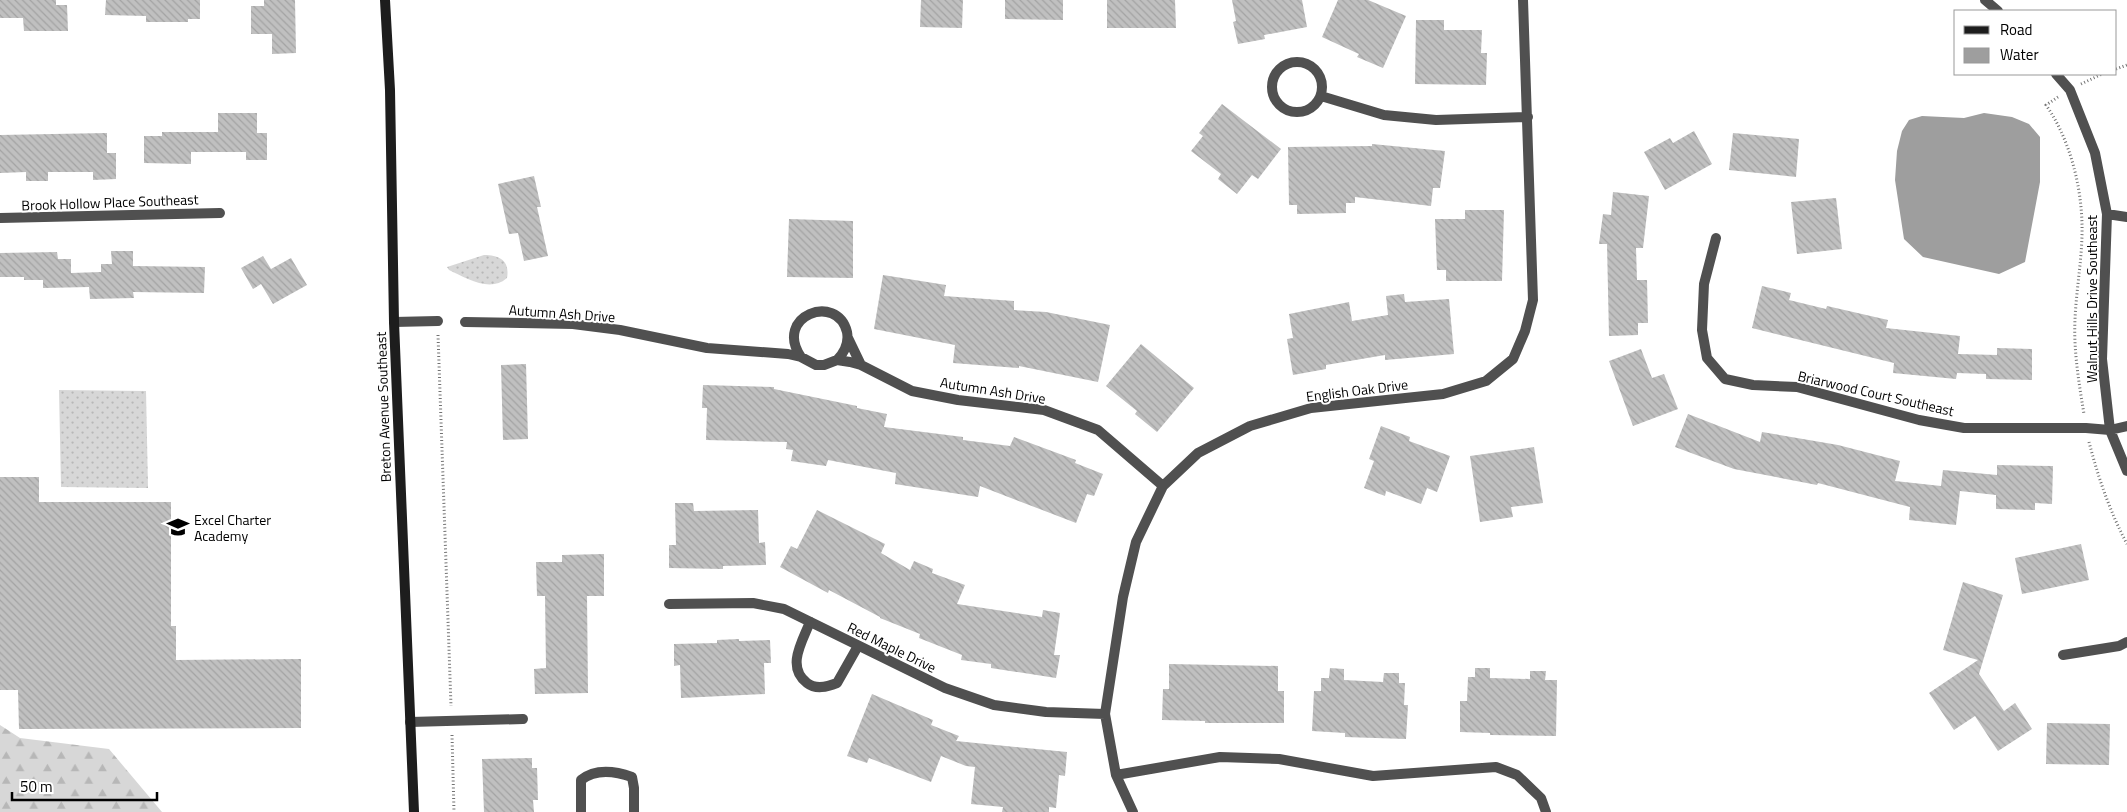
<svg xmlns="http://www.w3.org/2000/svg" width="2127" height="812" font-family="'Titillium Web',sans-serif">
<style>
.grass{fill:url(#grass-dots)}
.forest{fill:url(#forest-firs)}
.water{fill:#9e9e9e}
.building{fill:url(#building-back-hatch)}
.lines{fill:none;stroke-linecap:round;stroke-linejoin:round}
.path{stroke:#727272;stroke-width:3;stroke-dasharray:1 2.5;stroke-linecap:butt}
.lane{stroke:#505050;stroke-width:10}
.street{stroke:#505050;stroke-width:10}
.secondary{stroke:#1d1d1d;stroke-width:10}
.labels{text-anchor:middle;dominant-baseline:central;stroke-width:4;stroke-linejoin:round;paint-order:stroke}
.street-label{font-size:14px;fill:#000;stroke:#fff}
.poi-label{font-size:14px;fill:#000;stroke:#fff;text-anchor:start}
</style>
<defs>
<pattern id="grass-dots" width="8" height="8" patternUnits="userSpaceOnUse" patternTransform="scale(1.25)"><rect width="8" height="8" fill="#d7d7d7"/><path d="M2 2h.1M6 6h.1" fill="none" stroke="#b7b7b7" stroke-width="1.8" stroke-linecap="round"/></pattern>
<pattern id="forest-firs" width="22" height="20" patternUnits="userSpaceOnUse" patternTransform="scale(1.25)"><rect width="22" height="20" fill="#d7d7d7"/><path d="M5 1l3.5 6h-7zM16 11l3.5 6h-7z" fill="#b7b7b7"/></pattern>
<pattern id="building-back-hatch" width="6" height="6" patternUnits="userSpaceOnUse" patternTransform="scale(1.25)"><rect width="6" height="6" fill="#c0c0c0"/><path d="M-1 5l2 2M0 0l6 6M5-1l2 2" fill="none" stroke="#a3a3a3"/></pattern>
</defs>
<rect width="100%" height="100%" fill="#fff"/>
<path class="grass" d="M 484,255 C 500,255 510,261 507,278 C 490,293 466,278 449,270 L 447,267 Z
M 59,390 L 146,391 L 148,488 L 61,487 Z"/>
<path class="forest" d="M 0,725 L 20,738 L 109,749 L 162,812 L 0,812 Z"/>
<path class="water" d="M 1984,113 L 2012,117 L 2029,124 L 2040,137 L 2040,182 L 2025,262 L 1999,274 L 1923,257 L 1904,239 L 1895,180 L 1897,151 L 1902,131 L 1909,120 L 1922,116 L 1964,118 Z"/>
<path class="building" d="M 0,0 L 56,0 L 56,5 L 67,5 L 68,31 L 24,31 L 23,18 L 0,18 Z
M 106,0 L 200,0 L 200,19 L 188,19 L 188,22 L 146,22 L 146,16 L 105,15 Z
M 264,0 L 295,0 L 296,53 L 272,54 L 272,34 L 251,34 L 251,6 L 264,6 Z
M 921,0 L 963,0 L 962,28 L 920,27 Z
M 1005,0 L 1063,0 L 1063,20 L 1005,19 Z
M 1107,0 L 1175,0 L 1176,28 L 1107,28 Z
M 1232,0 L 1302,0 L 1307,27 L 1264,35 L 1265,39 L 1238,44 L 1233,22 L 1236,21 Z
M 1338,0 L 1368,0 L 1406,16 L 1383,68 L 1357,57 L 1359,54 L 1322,37 Z
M 1416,20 L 1444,20 L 1444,30 L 1482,30 L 1481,53 L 1487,53 L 1486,85 L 1415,84 Z
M 1222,104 L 1281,149 L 1258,179 L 1252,175 L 1237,194 L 1218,179 L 1221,174 L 1191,151 L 1203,136 L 1199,133 Z
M 218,113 L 257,113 L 257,133 L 267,133 L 267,160 L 246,160 L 246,152 L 191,152 L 191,164 L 144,163 L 144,136 L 162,136 L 162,132 L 218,132 Z
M 1694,131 L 1712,164 L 1665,190 L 1644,152 L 1670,138 L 1673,143 Z
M 107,133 L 107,153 L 116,153 L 116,179 L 93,180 L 93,172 L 48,172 L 48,181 L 26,181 L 26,172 L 0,173 L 0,135 Z
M 1733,133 L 1799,139 L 1796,177 L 1729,170 Z
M 1372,144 L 1445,151 L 1440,188 L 1433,188 L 1431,206 L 1355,197 L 1355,203 L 1346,203 L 1346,213 L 1297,214 L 1297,205 L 1289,205 L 1288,147 L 1372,146 Z
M 534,176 L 541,207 L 537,207 L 548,256 L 524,261 L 518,233 L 509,234 L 498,184 Z
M 1613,192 L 1649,196 L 1643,248 L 1636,248 L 1637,280 L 1647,280 L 1648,323 L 1638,323 L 1638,335 L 1609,336 L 1607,244 L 1599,244 L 1603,214 L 1611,215 Z
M 1836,198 L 1842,249 L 1797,254 L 1791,202 Z
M 1465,210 L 1504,210 L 1502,281 L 1446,281 L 1446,270 L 1437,270 L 1435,219 L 1465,219 Z
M 789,219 L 853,221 L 853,278 L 787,277 Z
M 111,251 L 133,251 L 133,266 L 205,267 L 204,293 L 133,292 L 134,298 L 90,299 L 89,287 L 43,288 L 43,280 L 24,280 L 24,277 L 0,277 L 0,253 L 57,252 L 58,259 L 71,259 L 71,273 L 101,272 L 101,264 L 112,264 Z
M 263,256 L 271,269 L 291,258 L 307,285 L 273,304 L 261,284 L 253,289 L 241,268 Z
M 883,275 L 946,285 L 944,296 L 1014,301 L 1014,310 L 1046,312 L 1110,325 L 1098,382 L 1019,366 L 1019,368 L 953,363 L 955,345 L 874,329 Z
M 1762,286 L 1791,293 L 1789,300 L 1826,309 L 1827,306 L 1888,320 L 1886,328 L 1960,336 L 1958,354 L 1997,355 L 1997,348 L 2032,349 L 2032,380 L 1986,379 L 1986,374 L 1957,373 L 1956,379 L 1893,373 L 1894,363 L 1752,328 Z
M 1404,294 L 1405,302 L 1449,299 L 1454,354 L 1385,360 L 1385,355 L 1326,365 L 1326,369 L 1293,375 L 1287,339 L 1293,338 L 1289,314 L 1349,302 L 1352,321 L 1388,315 L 1386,296 Z
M 1141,344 L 1194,388 L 1157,432 L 1135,414 L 1137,411 L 1106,386 Z
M 1641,349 L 1652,378 L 1664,374 L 1678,409 L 1633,426 L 1609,361 Z
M 526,364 L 528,439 L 503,440 L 501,365 Z
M 703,385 L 774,387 L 774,389 L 857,406 L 857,408 L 887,414 L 884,427 L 963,437 L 963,440 L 1010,446 L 1014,437 L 1076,460 L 1075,463 L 1103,474 L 1094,496 L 1087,494 L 1076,523 L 980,486 L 978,497 L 895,484 L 896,473 L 828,460 L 826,466 L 791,461 L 793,450 L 786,449 L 787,442 L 706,440 L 707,408 L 702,408 Z
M 1688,414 L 1760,442 L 1762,432 L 1838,445 L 1900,461 L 1895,481 L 1941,486 L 1943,470 L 1997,475 L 1997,465 L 2053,466 L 2052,504 L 2035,503 L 2035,510 L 1996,509 L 1996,495 L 1960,491 L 1956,525 L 1909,520 L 1910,507 L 1818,483 L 1817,485 L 1734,469 L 1675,447 Z
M 1381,426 L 1410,437 L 1409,441 L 1450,456 L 1437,492 L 1427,488 L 1421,504 L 1386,491 L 1385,496 L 1364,488 L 1374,461 L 1369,459 Z
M 1534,447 L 1543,503 L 1511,507 L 1513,517 L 1480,522 L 1470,456 Z
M 0,477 L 39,477 L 39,502 L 171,502 L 171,626 L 176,626 L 176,660 L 301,659 L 301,728 L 19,729 L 18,690 L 0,690 Z
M 675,503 L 693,503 L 694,511 L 758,510 L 759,543 L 765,542 L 766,565 L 723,566 L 723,569 L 669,568 L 669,545 L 676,545 Z
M 817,510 L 885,544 L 881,553 L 910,570 L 914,561 L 933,569 L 932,573 L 965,585 L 957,604 L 1042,617 L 1043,610 L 1060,613 L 1054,655 L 1060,655 L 1056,678 L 991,668 L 991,664 L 961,660 L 962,655 L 919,638 L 920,634 L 880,618 L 880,617 L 829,590 L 828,593 L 780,567 L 791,546 L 797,549 Z
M 2081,544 L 2089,580 L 2022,594 L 2015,558 Z
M 604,554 L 604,596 L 587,596 L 588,693 L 535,694 L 534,669 L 546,668 L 545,596 L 537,596 L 536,562 L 562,562 L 562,555 Z
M 1963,582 L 2003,595 L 1979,674 L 2004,711 L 2015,703 L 2032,729 L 1998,751 L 1975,716 L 1954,730 L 1929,693 L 1978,660 L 1943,650 Z
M 739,639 L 739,641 L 770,640 L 771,663 L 764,663 L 765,694 L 681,698 L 680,665 L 674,666 L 674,644 L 717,643 L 717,640 Z
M 1169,664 L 1278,666 L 1278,691 L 1284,691 L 1284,723 L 1205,723 L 1205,721 L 1162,720 L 1163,689 L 1169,689 Z
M 1330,668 L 1344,669 L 1344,680 L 1383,682 L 1384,673 L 1399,673 L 1399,683 L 1405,683 L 1404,705 L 1408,705 L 1406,739 L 1345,737 L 1345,733 L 1312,731 L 1314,691 L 1321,691 L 1321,678 L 1329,678 Z
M 1475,668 L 1490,668 L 1490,678 L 1530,679 L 1530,671 L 1546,671 L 1545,680 L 1557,680 L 1556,736 L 1490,735 L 1490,733 L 1460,732 L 1460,701 L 1467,701 L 1468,677 L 1475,677 Z
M 872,694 L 933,720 L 931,725 L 959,736 L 956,741 L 1067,752 L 1065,776 L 1059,775 L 1056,808 L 1049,807 L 1049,812 L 1002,812 L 1003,807 L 971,804 L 975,767 L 966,766 L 941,756 L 931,782 L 869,758 L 867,763 L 847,756 Z
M 2047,723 L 2110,724 L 2109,765 L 2046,764 Z
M 532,758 L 532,768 L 537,768 L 538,800 L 533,800 L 534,812 L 484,812 L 482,759 Z"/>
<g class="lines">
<path class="path" d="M 2116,69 L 2127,65
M 2081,84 L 2102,74
M 2058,97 L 2046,105 C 2069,138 2081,183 2082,224 C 2083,263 2073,302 2075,342 C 2076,365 2080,390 2084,414
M 438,335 L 451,706
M 2089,442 C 2098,477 2110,512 2127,544
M 452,735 L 454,812"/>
<path class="lane" d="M 810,622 C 802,642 786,667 807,683 C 816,690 827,687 837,683 L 858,646
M 410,722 L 523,719
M 581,812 L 581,780 C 596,768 615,771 632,777 L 634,788 L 634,812"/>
<path class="street" d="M 1985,0 L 1998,11
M1272 87a25 25 0 1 1 50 0a25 25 0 1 1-50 0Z
M 2056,74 L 2070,90 L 2095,153 L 2107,214 L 2102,359 L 2110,430 L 2127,471
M 1321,96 L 1384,115 L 1436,120 L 1528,117
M 2107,214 L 2127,217
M 0,218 L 220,213
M 1716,238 L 1704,284 L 1702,330 L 1707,358 L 1725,379 L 1753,385 L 1797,387 L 1919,420 L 1964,428 L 2086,428 L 2110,430 L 2127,426
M 394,322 L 438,321
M 465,322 L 573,324 L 620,330 L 707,348 L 788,354 L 801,357 L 816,365 L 824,365 L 837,360 L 850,362 L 861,365 L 912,391 L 958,400 L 1044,410 L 1098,430 L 1163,486
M 848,338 L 861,365
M 801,357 C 773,316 837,292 847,332 C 849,343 845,352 837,360
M 669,604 L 753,603 L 784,609 L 945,688 L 994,705 L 1046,712 L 1105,714
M 2063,655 L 2119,646 L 2127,642
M 1116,775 L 1220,757 L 1279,759 L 1373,776 L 1496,767 L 1517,775 L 1541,798 L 1546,812
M 1133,812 L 1116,775 L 1105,714 L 1123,597 L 1136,542 L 1163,486 L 1198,453 L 1250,426 L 1311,408 L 1443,394 L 1486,381 L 1513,359 L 1525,331 L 1533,300 L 1523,0"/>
<path class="secondary" d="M 385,0 L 390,90 L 394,322 L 414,812"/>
</g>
<defs>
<g id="school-bare" transform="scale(1.725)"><path d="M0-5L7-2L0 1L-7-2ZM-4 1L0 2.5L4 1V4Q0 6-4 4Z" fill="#000" stroke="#fff" stroke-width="2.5" paint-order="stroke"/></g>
</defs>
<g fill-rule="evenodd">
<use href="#school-bare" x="178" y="527"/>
</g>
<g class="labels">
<g class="street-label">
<text transform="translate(110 202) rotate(-2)">Brook Hollow Place Southeast</text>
<text transform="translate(2091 299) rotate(-90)">Walnut Hills Drive Southeast</text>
<text transform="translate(562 313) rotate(4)">Autumn Ash Drive</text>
<text transform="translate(993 390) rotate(9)">Autumn Ash Drive</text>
<text transform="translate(1357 390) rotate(-7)">English Oak Drive</text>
<text transform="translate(1876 393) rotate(13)">Briarwood Court Southeast</text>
<text transform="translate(383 407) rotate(-92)">Breton Avenue Southeast</text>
<text transform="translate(892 647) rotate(26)">Red Maple Drive</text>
</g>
<g class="poi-label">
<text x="194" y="519">Excel Charter<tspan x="194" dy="16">Academy</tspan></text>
</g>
</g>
<rect x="1954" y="10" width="162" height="65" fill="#ffffff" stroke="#999999"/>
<rect x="1964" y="26" width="25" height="8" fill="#1d1d1d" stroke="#999999"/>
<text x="2000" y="35" font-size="15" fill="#000000">Road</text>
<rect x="1964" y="48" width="25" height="15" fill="#9e9e9e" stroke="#999999"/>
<text x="2000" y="60" font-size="15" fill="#000000">Water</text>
<path d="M12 792v8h145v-8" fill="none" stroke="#000000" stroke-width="2.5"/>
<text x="20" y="792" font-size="15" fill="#000000" stroke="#ffffff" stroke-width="4" paint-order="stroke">50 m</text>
</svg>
